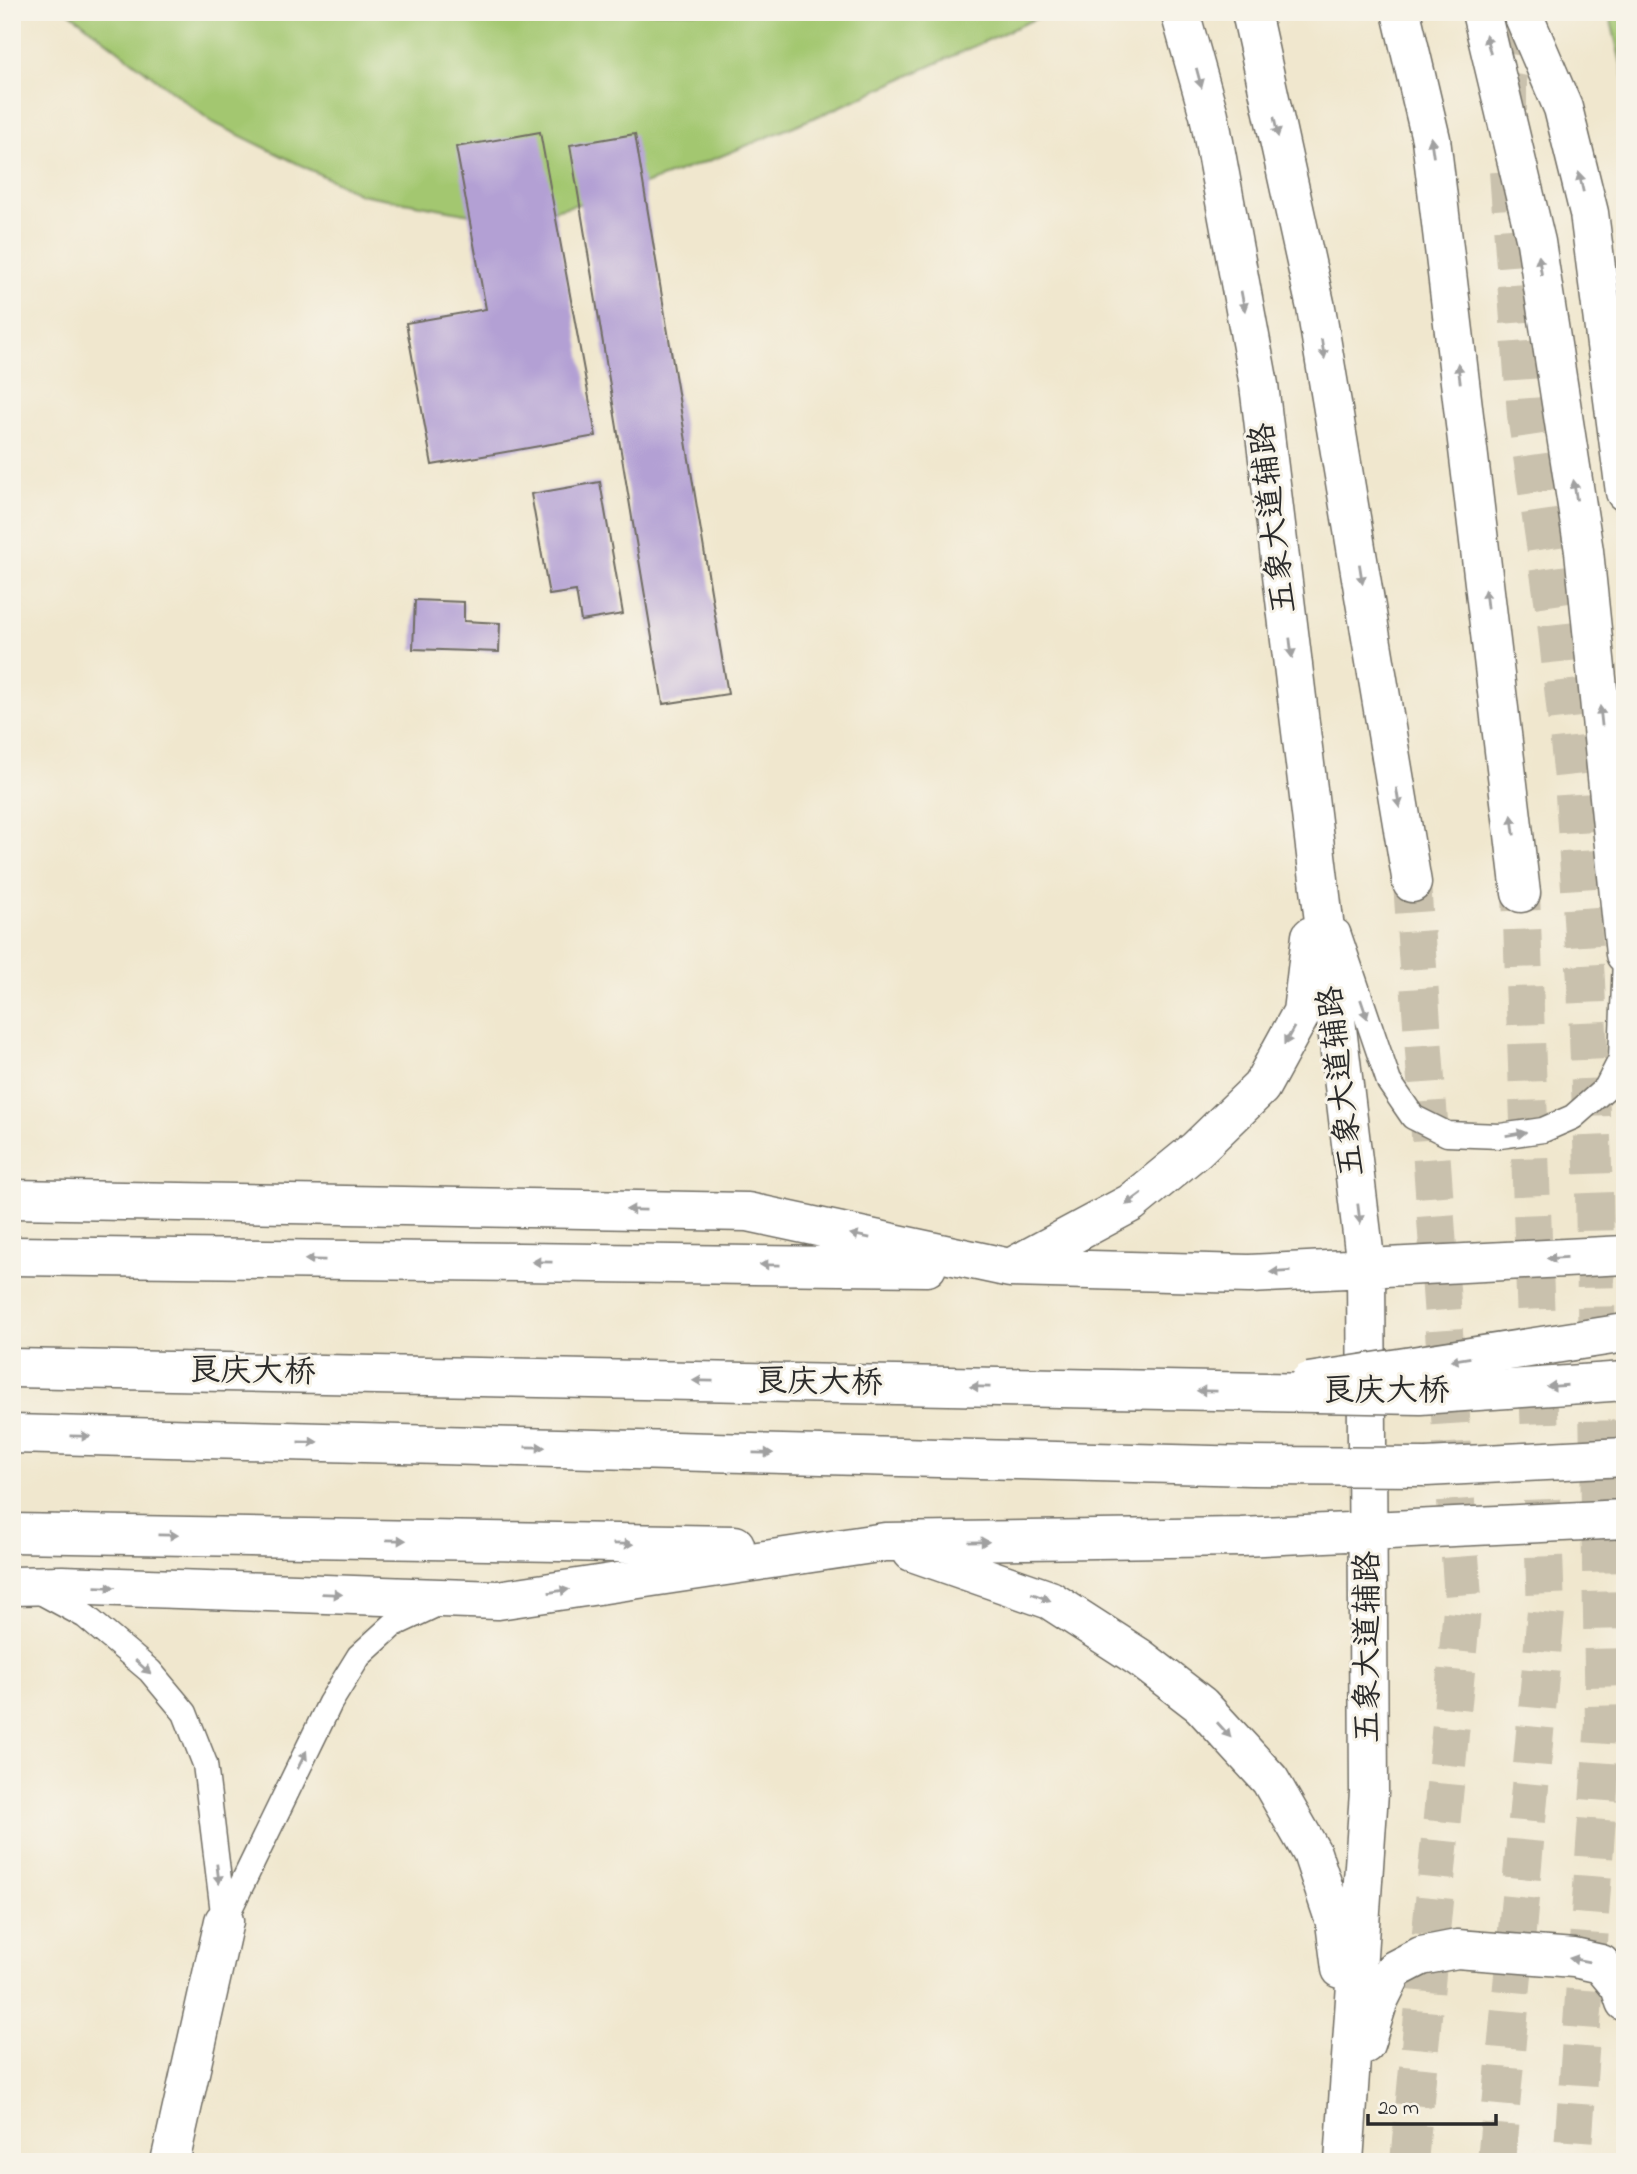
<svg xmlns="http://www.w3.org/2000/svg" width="1637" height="2174" font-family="'Indie Flower','LXGW WenKai TC',sans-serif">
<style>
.green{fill:#a3c770;stroke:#67794e;stroke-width:2}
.building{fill:#b3a0d4}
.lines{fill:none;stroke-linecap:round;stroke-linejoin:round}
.secondary-tunnel{stroke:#c9c1ad;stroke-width:38;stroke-dasharray:38 19;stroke-linecap:butt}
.primary-tunnel{stroke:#c9c1ad;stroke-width:38;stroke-dasharray:38 19;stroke-linecap:butt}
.lane-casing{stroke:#706d64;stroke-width:27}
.street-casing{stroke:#706d64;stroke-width:41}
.secondary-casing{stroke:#706d64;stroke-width:41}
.primary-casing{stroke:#706d64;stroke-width:41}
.lane{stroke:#fff;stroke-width:24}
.street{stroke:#fff;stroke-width:38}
.secondary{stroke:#fff;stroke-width:38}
.primary{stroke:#fff;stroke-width:38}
.secondary-bridge-casing{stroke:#706d64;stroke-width:41;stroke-linecap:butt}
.primary-bridge-casing{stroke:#706d64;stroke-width:41;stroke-linecap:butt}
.secondary-bridge{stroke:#fff;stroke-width:38}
.primary-bridge{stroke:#fff;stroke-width:38}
.oneway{fill:#a0a0a0}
.labels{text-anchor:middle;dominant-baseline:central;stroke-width:6;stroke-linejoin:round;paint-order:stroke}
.street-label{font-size:32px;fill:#2b2b2b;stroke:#f7f3e8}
</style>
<rect width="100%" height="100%" fill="#f7f3e8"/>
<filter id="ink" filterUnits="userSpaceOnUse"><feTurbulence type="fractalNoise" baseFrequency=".0143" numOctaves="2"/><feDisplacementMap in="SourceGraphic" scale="14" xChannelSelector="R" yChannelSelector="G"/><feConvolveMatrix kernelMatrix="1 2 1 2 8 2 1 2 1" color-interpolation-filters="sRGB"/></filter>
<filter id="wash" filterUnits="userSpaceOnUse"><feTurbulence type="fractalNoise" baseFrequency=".00686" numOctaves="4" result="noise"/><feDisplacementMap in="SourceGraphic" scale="28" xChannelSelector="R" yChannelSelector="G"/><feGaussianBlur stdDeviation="1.57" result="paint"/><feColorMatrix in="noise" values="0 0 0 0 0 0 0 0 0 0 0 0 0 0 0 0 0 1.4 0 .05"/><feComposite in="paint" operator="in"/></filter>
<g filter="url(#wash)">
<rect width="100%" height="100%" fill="#f0e7ce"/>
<path class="green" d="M 69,12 L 1050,12 L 835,109 L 719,157 L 611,196 L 509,221 L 360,194 L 212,122 Z
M 1609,12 L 1625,12 L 1625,80 Z"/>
<g id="blocks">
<path class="building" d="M 540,132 L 596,436 L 432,465 L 406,323 L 486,309 L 456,147 Z
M 635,134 L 728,694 L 663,704 L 570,145 Z
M 600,482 L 623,614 L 581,621 L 576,591 L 549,595 L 531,494 Z
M 415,600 L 464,602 L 464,621 L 500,623 L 499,652 L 413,649 Z"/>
</g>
</g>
<g filter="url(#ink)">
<use href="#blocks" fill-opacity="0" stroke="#706d64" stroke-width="2"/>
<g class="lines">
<path class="secondary-tunnel" d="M 1508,111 L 1508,80 L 1519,12
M 1508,171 L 1526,415 L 1555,613 L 1573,779 L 1586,981 L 1594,1193 L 1604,1722 L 1572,2162"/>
<path class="primary-tunnel" d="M 1409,2162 L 1463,1598 L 1412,883
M 1496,2162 L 1546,1611 L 1521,893"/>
<g class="lane-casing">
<path id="lane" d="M 1338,932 L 1389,1082 L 1413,1117 L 1447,1134 L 1500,1136 L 1543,1130 L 1573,1117 L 1606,1088 L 1621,1059 L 1625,959
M 35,1589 L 85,1616 L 150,1671 L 185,1713 L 205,1764 L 224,1921 L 330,1703 L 359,1656 L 393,1625 L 442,1602"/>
</g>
<g class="street-casing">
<path id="street" d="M 170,2162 L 224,1921"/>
</g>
<g class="secondary-casing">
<path id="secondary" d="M 1180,12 L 1209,115 L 1259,385 L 1366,1267 L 1369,1792 L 1344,2162
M 1481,12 L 1536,242 L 1584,551 L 1625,954
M 1522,12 L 1563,108 L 1589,213 L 1625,492
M 12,1199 L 748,1212 L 1010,1268 L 1249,1274 L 1625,1255
M 12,1256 L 927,1267
M 1012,1267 L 1131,1203 L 1197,1149 L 1261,1087 L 1302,1012 L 1311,936
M 12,1533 L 735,1545
M 912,1552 L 1050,1600 L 1140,1658 L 1201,1705 L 1270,1780 L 1312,1853 L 1335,1922 L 1341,1969
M 12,1586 L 62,1585 L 498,1600 L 885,1542 L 1241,1537 L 1625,1519
M 1365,2044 L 1379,2000 L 1394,1970 L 1421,1956 L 1457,1949 L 1574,1958 L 1601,1964 L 1620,1987 L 1625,2002"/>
</g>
<g class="primary-casing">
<path id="primary" d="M 1251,12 L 1316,308 L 1412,883
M 1401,12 L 1431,139 L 1521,893"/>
</g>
<use href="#lane" class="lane"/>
<use href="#street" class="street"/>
<use href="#secondary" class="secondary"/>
<use href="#primary" class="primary"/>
<g class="secondary-bridge-casing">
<path id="secondary-bridge" d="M 1309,1382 L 1625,1333"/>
</g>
<g class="primary-bridge-casing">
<path id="primary-bridge" d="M 12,1368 L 1420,1395 L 1625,1381
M 12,1434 L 1251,1466 L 1426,1467 L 1625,1457"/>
</g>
<use href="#secondary-bridge" class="secondary-bridge"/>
<use href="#primary-bridge" class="primary-bridge"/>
</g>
<defs><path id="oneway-solid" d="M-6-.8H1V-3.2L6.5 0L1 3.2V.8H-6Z" transform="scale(1.75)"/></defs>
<g class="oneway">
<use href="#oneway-solid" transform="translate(1488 44) rotate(-104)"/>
<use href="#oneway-solid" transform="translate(1199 78) rotate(75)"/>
<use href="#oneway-solid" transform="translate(1276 127) rotate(78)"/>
<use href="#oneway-solid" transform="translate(1432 147) rotate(-98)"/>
<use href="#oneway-solid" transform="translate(1581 182) rotate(-103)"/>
<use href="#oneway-solid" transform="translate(1540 265) rotate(-99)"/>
<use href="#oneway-solid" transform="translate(1243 301) rotate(79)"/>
<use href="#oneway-solid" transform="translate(1323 349) rotate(81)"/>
<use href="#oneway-solid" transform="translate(1459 373) rotate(-97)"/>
<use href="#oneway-solid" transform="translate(1575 490) rotate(-99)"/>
<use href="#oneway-solid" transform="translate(1361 574) rotate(81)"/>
<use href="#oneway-solid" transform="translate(1486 599) rotate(-97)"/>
<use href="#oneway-solid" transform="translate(1291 648) rotate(83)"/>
<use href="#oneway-solid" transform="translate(1601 716) rotate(-96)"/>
<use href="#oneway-solid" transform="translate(1398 798) rotate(81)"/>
<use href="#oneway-solid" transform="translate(1513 825) rotate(-97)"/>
<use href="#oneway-solid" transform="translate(1364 1009) rotate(71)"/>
<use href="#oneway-solid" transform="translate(1289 1036) rotate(119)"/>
<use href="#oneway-solid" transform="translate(1516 1134) rotate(-9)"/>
<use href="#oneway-solid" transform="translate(1134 1199) rotate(144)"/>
<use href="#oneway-solid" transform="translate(636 1210) rotate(-179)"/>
<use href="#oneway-solid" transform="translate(1359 1214) rotate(83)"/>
<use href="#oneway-solid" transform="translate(860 1236) rotate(-168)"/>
<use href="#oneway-solid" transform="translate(1557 1258) rotate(177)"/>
<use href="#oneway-solid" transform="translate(315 1260) rotate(-179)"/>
<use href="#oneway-solid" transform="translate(542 1262) rotate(-179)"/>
<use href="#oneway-solid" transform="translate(770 1265) rotate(-179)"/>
<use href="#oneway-solid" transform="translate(1280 1272) rotate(177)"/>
<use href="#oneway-solid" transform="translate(1460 1359) rotate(171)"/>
<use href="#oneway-solid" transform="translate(703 1381) rotate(-179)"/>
<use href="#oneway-solid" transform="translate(1557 1386) rotate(176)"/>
<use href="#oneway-solid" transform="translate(980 1387) rotate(-179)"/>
<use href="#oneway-solid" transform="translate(1207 1391) rotate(-179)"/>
<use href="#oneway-solid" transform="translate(80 1436) rotate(1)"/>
<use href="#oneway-solid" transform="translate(308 1442) rotate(1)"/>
<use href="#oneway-solid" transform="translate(535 1447) rotate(1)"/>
<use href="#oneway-solid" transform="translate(763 1453) rotate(1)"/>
<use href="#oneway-solid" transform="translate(168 1535) rotate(1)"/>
<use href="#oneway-solid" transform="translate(396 1540) rotate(1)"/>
<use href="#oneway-solid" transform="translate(979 1542) rotate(-1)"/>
<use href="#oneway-solid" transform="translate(623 1544) rotate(1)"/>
<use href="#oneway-solid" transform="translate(105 1587) rotate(2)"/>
<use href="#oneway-solid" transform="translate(559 1591) rotate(-9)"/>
<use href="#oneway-solid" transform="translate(332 1594) rotate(2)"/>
<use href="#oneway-solid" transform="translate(1041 1597) rotate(21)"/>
<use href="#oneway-solid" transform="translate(143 1667) rotate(42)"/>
<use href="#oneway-solid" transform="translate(1224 1730) rotate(48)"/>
<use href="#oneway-solid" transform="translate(302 1760) rotate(-64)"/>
<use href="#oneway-solid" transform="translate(218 1874) rotate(83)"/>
<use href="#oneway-solid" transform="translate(1579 1960) rotate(-170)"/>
</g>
</g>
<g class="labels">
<g class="street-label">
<text transform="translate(1275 518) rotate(-97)">五象大道辅路</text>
<text transform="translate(1343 1081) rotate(-97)">五象大道辅路</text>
<text transform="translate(252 1373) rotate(1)">良庆大桥</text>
<text transform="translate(819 1384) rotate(1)">良庆大桥</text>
<text x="1386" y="1392">良庆大桥</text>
<text transform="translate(1369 1647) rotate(-90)">五象大道辅路</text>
</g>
</g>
<rect width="1637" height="2174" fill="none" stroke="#f7f3e8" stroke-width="42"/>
<path d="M1368 2114v10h128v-10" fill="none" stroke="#2b2b2b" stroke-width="3.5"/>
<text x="1378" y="2114" font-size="21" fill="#2b2b2b" stroke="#f7f3e8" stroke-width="5" paint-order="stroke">20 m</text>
</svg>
